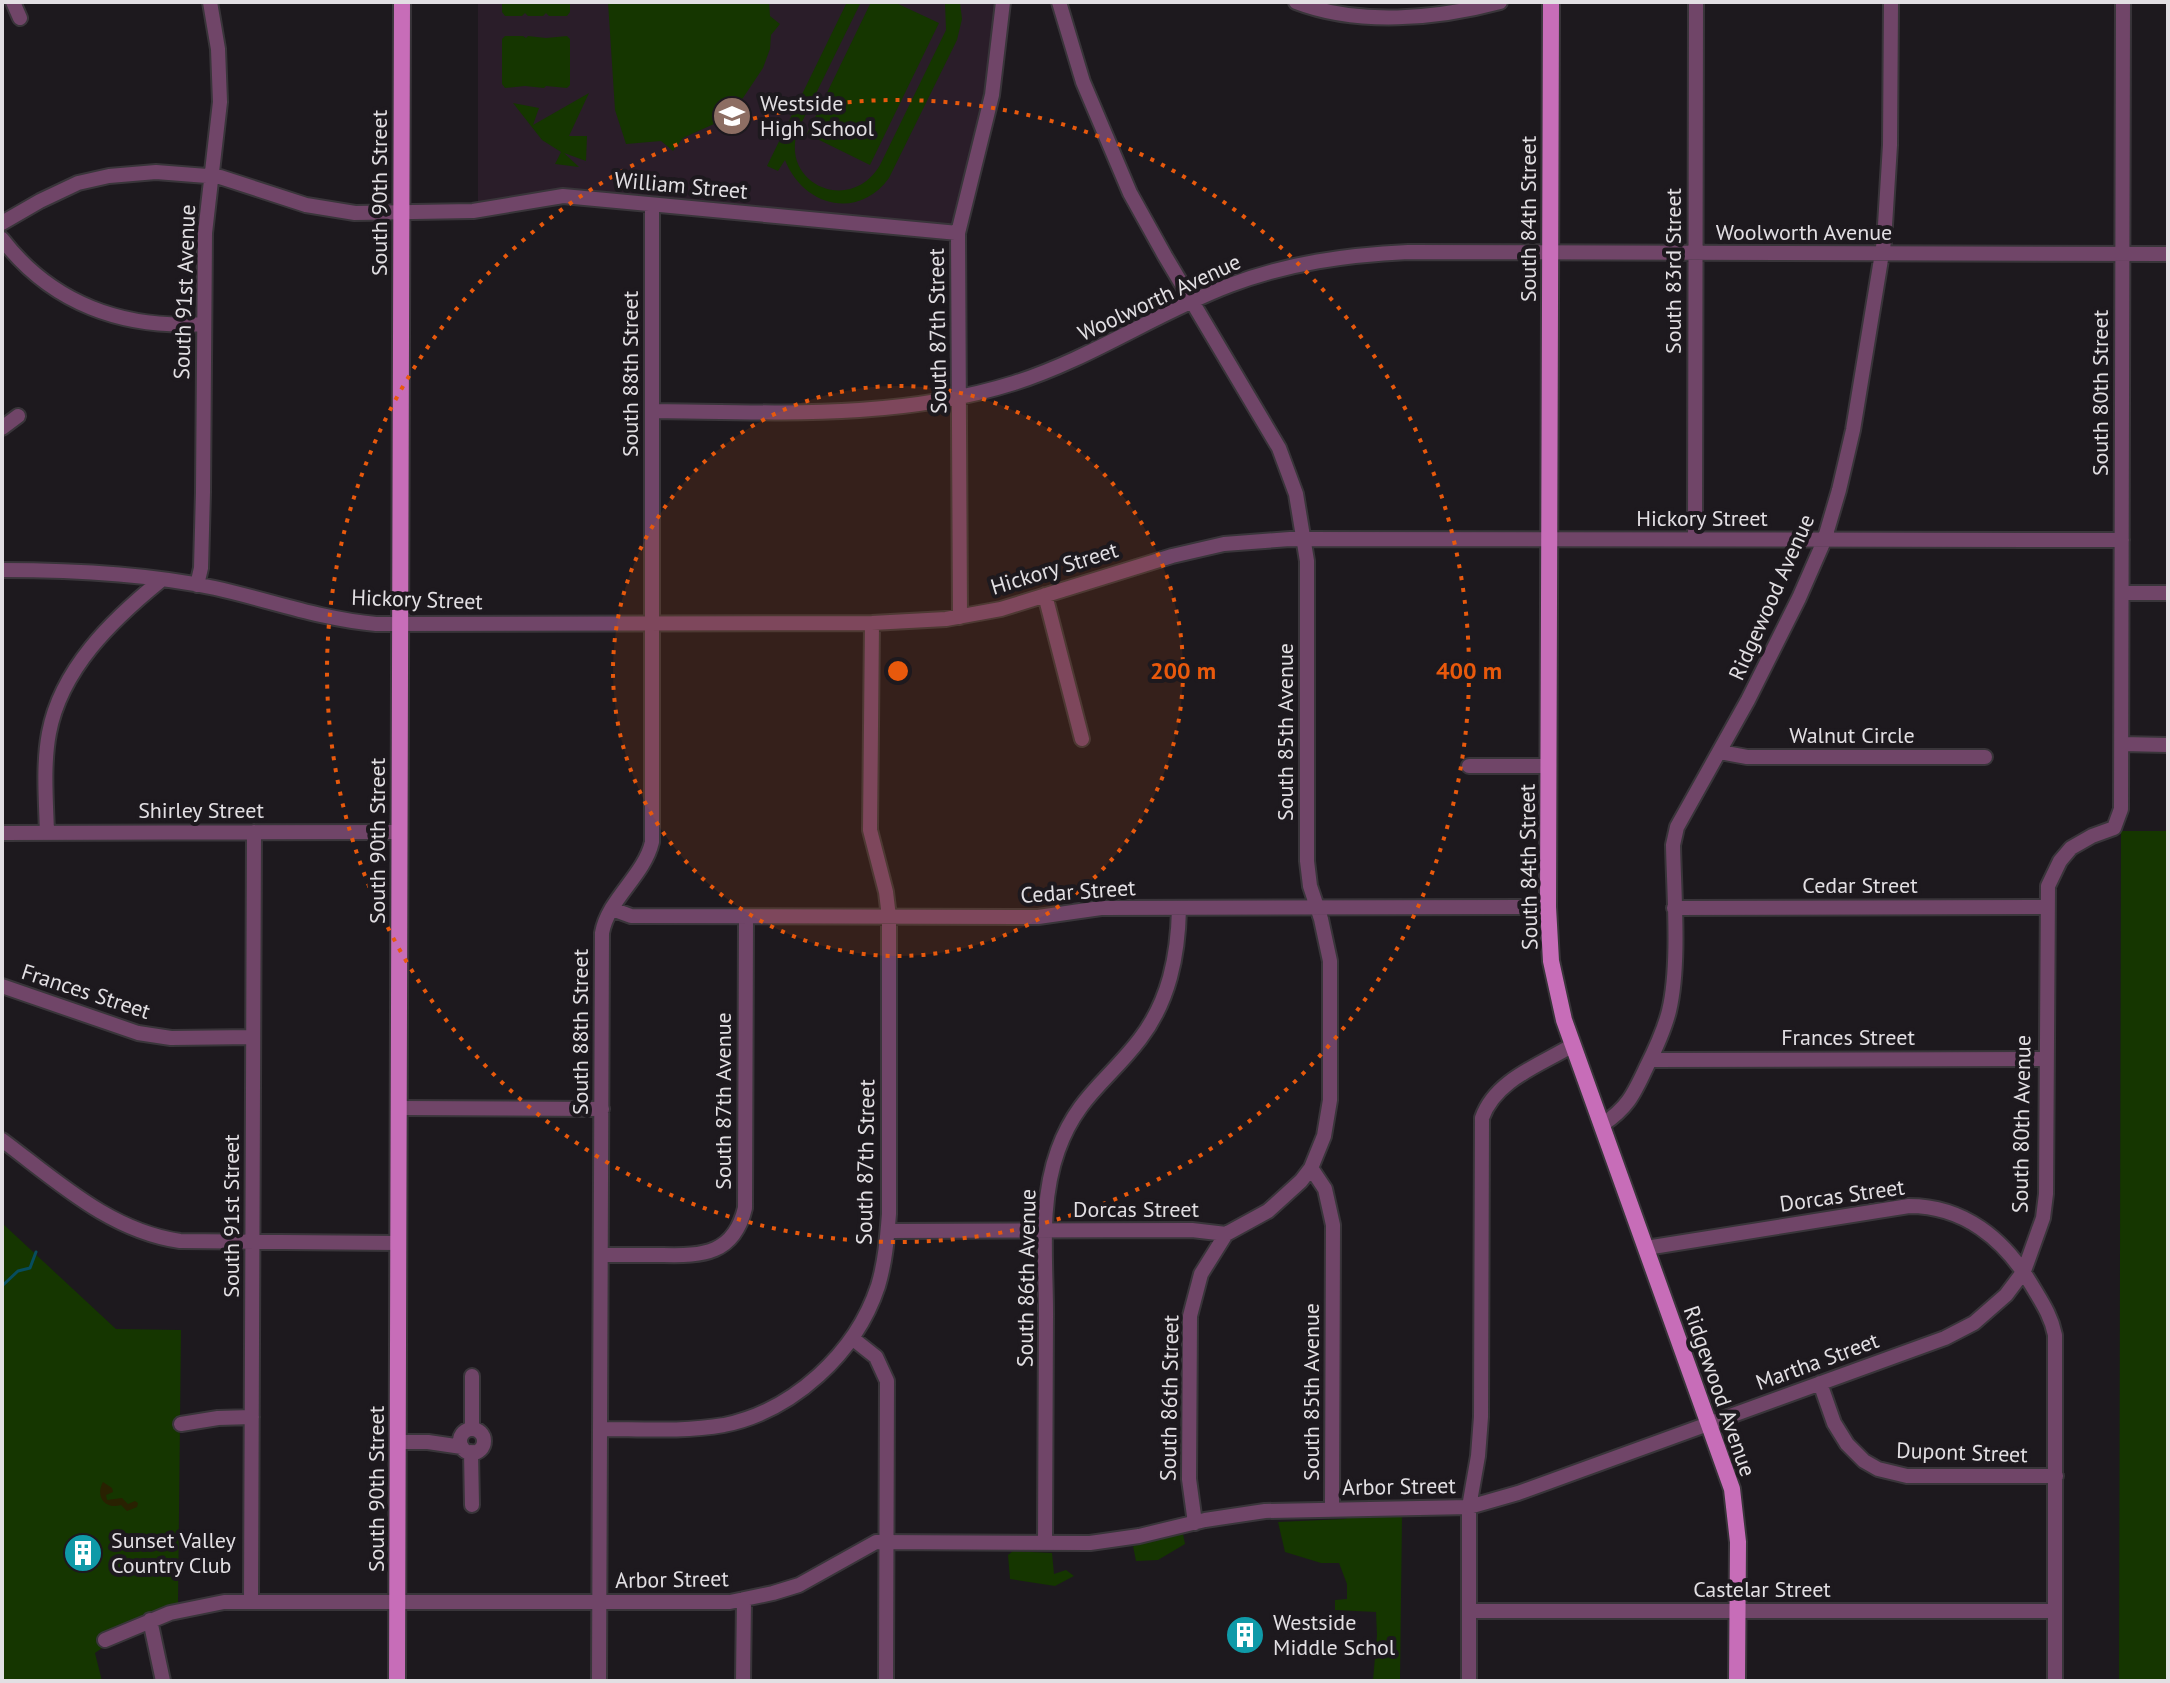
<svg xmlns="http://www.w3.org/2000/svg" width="2170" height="1683" font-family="'PT Sans',sans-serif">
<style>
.education{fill:#2a1d29}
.green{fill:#153600}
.sand{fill:#292101}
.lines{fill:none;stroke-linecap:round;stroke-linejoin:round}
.stream{stroke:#074d5e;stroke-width:3}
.minor-casing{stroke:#39353a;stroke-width:18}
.major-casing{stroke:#39353a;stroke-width:20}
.minor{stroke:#704568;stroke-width:14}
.major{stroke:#c76db8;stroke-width:16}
.ring{fill:none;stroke:#e8590c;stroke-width:4;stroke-dasharray:4 8}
.labels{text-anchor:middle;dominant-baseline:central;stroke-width:8;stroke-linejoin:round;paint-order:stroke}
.poi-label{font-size:22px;fill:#e2dfe3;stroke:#1d191e;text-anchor:start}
.street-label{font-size:22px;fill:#e2dfe3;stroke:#1d191e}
.centre{fill:#e8590c;stroke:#1d191e;stroke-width:4}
.ring-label{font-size:24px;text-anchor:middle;font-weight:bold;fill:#e8590c;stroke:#1d191e;stroke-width:8;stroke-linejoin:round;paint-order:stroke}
</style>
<rect width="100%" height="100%" fill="#1d191e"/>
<path class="education" d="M 478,2 L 1003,2 L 998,60 L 958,233 L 563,196 L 478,210 Z"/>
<path class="green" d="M 502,2 L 570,2 L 570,12 L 567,16 L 549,16 L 546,13 L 543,16 L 528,16 L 525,13 L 522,16 L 505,16 L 502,12 Z
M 608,2 L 769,2 L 770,16 L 780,24 L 771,35 L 770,49 L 763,68 L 743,98 L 714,124 L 683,138 L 673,151 L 661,141 L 626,144 L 615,110 Z
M 847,2 L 861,2 L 798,130 C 779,183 850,216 880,165 L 946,30 L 945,2 L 960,2 L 962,19 L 957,40 L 889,178 C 858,221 803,206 785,160 L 778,171 L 767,166 Z
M 871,2 L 894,2 L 939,23 L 870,165 L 807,134 Z
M 505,36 L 523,36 L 526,38 L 528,36 L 546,38 L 567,36 L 570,39 L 570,85 L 567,88 L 546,86 L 544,88 L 525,86 L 505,88 L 502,84 L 502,39 Z
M 589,93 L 569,136 L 587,136 L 586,161 L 564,153 L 579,167 L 555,164 L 561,152 L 542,140 L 513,103 L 539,108 L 533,125 Z
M 2121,831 L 2168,831 L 2168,1681 L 2119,1681 Z
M 2,1223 L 116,1329 L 181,1330 L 178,1603 L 101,1638 L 105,1646 L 95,1653 L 102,1681 L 2,1681 Z
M 1354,1516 L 1402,1517 L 1400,1681 L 1373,1680 L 1377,1635 L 1376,1612 L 1335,1610 L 1335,1600 L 1347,1599 L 1347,1584 L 1339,1563 L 1321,1563 L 1285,1552 L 1278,1522 L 1344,1519 Z
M 1183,1534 L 1185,1544 L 1158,1560 L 1136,1561 L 1133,1546 Z
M 1013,1551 L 1052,1553 L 1054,1574 L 1066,1570 L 1074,1576 L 1055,1586 L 1010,1579 L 1008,1555 Z"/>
<path class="sand" d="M 103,1482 L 112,1488 L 113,1492 L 106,1495 L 107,1500 L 122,1498 L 128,1504 L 135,1501 L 138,1503 L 137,1507 L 127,1511 L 121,1505 C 105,1510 95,1496 103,1482 Z"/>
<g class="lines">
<path class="stream" d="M 2,1286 L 18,1271 L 30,1268 L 36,1252"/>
<g class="minor-casing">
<path id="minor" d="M 13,2 L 20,18
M 1296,2 C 1358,26 1437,19 1500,2
M 2,223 L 40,201 L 78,183 L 109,176 L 156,172 L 220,177 L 306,205 L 355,213 L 473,211 L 563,196 L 958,233
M 2,239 C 52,304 123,329 203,324
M 653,411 C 775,412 896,420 1014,383 C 1090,359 1156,313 1230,285 C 1288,263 1347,255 1408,252 L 2168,254
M 2,428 L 18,416
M 1695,539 L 1696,2
M 2,570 C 69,570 149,574 215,588 C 269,600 320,619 376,624 L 872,623 L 946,619 L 1001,609 L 1172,556 L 1224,544 L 1290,539 L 2122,540
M 197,585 L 201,568 L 203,492 L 205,233 L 220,102 L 218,49 L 210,2
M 2122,593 L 2168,593
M 1045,595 L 1082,739
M 960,617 L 958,233 L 992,95 L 1003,2
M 2122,744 L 2168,745
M 1720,752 L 1747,757 L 1985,757
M 1469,766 L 1548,766
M 2,833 L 400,832
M 47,833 C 46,800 43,765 49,733 C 61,669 112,620 160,581
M 1674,908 L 2046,907
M 612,909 L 631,916 L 1038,917 L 1101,908 L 1548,907
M 2,986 L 138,1033 L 171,1038 L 253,1037
M 1650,1060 L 2045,1059
M 399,1108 L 602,1109
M 1602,1125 C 1627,1108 1633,1096 1646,1068 C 1655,1050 1664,1031 1669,1011 C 1680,965 1674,894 1673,845 L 1677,827 L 1748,700 L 1799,598 L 1824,541 L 1839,490 L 1853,430 L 1884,241 L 1890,145 L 1891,2
M 2,1140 C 57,1181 110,1231 180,1241 L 398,1243
M 1311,1168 L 1325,1189 L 1333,1225 L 1332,1508
M 888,1231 L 1192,1230 L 1226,1234 L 1268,1211 L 1301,1181 L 1311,1168 L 1324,1136 L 1330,1100 L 1330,961 L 1321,919 L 1310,886 L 1307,861 L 1307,561 L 1296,494 L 1279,448 L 1165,256 L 1130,193 L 1083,82 L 1059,2
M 1646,1248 L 1909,1206 C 1964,1206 2004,1239 2031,1284 C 2041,1301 2051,1315 2055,1335 L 2055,1681
M 601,1255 C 622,1255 642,1255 663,1255 C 703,1256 734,1254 745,1208 L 746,917
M 852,1338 L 876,1357 L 887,1381 L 886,1681
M 1820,1383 L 1834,1423 L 1847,1444 L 1864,1461 L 1878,1469 L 1907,1476 L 2056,1476
M 181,1424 L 218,1418 L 252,1417
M 472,1429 L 472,1376
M 601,1429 C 641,1429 683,1432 724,1425 C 793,1411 856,1353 878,1286 C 885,1263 887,1239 889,1214 L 889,917 L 886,892 L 870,830 L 872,623
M460 1441a12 12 0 1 1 24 0a12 12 0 1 1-24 0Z
M 398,1442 L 428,1442 L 462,1447
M 471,1452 L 472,1505
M 1195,1523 L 1189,1479 L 1190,1316 L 1201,1274 L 1226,1234
M 1045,1543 C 1045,1466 1046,1389 1046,1313 C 1046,1259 1039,1202 1058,1150 C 1077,1097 1108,1081 1140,1039 C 1169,1001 1178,956 1179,909
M 251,1601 L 254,832
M 1469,1611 L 2055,1611
M 150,1620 L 163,1681
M 105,1640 L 170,1613 L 224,1602 L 730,1602 L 773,1593 L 799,1585 L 876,1542 L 1090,1543 L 1139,1536 L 1205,1520 L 1265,1511 L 1469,1507 L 1518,1493 L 1945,1338 L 1974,1323 L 2006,1295 L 2024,1271 L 2043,1218 L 2046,1194 L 2048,886 L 2060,861 L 2071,848 L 2092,836 L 2114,828 L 2121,809 L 2123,2
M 599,1681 L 602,933 C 608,899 644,876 652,842 L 652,205
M 743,1681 L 744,1599
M 1469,1681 L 1469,1507 L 1478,1456 L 1481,1417 L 1482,1118 C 1495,1080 1540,1065 1573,1045"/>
</g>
<g class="major-casing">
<path id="major" d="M 1551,2 L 1548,907 L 1551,961 L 1564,1020 L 1732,1489 L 1738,1542 L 1737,1681
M 397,1681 L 402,2"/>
</g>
<use href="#minor" class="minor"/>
<use href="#major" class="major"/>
</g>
<circle cx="898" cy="671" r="285" fill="#e8590c" fill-opacity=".12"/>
<g class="ring">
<circle cx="898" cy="671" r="285"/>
<circle cx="898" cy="671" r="571"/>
</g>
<defs>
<g id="school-disc" transform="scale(2)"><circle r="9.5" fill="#8d6e63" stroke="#1d191e"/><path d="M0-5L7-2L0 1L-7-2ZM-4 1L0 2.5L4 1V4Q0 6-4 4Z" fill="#fff"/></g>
<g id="building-disc" transform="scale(2)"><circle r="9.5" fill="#0f9aa8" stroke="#1d191e"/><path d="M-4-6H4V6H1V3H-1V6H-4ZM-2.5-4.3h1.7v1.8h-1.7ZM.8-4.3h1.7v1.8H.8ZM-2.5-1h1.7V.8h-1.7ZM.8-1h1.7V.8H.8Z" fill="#fff"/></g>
</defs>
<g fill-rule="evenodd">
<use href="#school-disc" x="732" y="116"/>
<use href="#building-disc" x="83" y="1553"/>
<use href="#building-disc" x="1245" y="1635"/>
</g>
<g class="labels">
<g class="poi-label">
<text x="760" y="103">Westside<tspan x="760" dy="25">High School</tspan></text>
<text x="111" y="1540">Sunset Valley<tspan x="111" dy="25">Country Club</tspan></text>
<text x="1273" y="1622">Westside<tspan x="1273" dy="25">Middle Schol</tspan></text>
</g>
<g class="street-label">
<text transform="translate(681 185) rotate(5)">William Street</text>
<text transform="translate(379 193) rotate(-90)">South 90th Street</text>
<text transform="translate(1528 219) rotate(-90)">South 84th Street</text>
<text x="1804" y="232">Woolworth Avenue</text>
<text transform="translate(1673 271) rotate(-90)">South 83rd Street</text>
<text transform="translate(184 292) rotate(-88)">South 91st Avenue</text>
<text transform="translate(1159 297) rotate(-25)">Woolworth Avenue</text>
<text transform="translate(937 331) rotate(-91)">South 87th Street</text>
<text transform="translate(630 374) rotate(-90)">South 88th Street</text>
<text transform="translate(2100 393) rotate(-90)">South 80th Street</text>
<text x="1702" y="518">Hickory Street</text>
<text transform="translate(1054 568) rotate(-17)">Hickory Street</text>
<text transform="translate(1771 597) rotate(-66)">Ridgewood Avenue</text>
<text transform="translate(417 599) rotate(2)">Hickory Street</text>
<text transform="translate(1285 732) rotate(-90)">South 85th Avenue</text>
<text x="1852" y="735">Walnut Circle</text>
<text x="201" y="810">Shirley Street</text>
<text transform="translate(377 841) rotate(-90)">South 90th Street</text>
<text transform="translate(1528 867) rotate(-91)">South 84th Street</text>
<text x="1860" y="885">Cedar Street</text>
<text transform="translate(1078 891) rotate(-4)">Cedar Street</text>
<text transform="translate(86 991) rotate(18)">Frances Street</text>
<text transform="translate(580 1032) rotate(-90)">South 88th Street</text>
<text x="1848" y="1037">Frances Street</text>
<text transform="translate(723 1101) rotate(-90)">South 87th Avenue</text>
<text transform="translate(2021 1124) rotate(-89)">South 80th Avenue</text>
<text transform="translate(865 1162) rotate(-89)">South 87th Street</text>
<text transform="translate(1842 1195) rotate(-8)">Dorcas Street</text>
<text x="1136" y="1209">Dorcas Street</text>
<text transform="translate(231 1216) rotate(-90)">South 91st Street</text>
<text transform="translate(1026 1278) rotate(-89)">South 86th Avenue</text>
<text transform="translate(1817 1361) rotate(-20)">Martha Street</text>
<text transform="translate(1720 1391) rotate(71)">Ridgewood Avenue</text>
<text transform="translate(1311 1392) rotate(-90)">South 85th Avenue</text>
<text transform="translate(1169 1398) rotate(-89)">South 86th Street</text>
<text transform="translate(1962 1452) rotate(2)">Dupont Street</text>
<text transform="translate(1399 1486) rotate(-1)">Arbor Street</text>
<text transform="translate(376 1489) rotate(-90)">South 90th Street</text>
<text transform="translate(672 1579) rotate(-1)">Arbor Street</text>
<text x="1762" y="1589">Castelar Street</text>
</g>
</g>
<circle cx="898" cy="671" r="12" class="centre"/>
<g class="ring-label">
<text x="1183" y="679">200 m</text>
<text x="1469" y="679">400 m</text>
</g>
<rect width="2170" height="1683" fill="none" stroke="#e2dfe3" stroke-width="8"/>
</svg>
